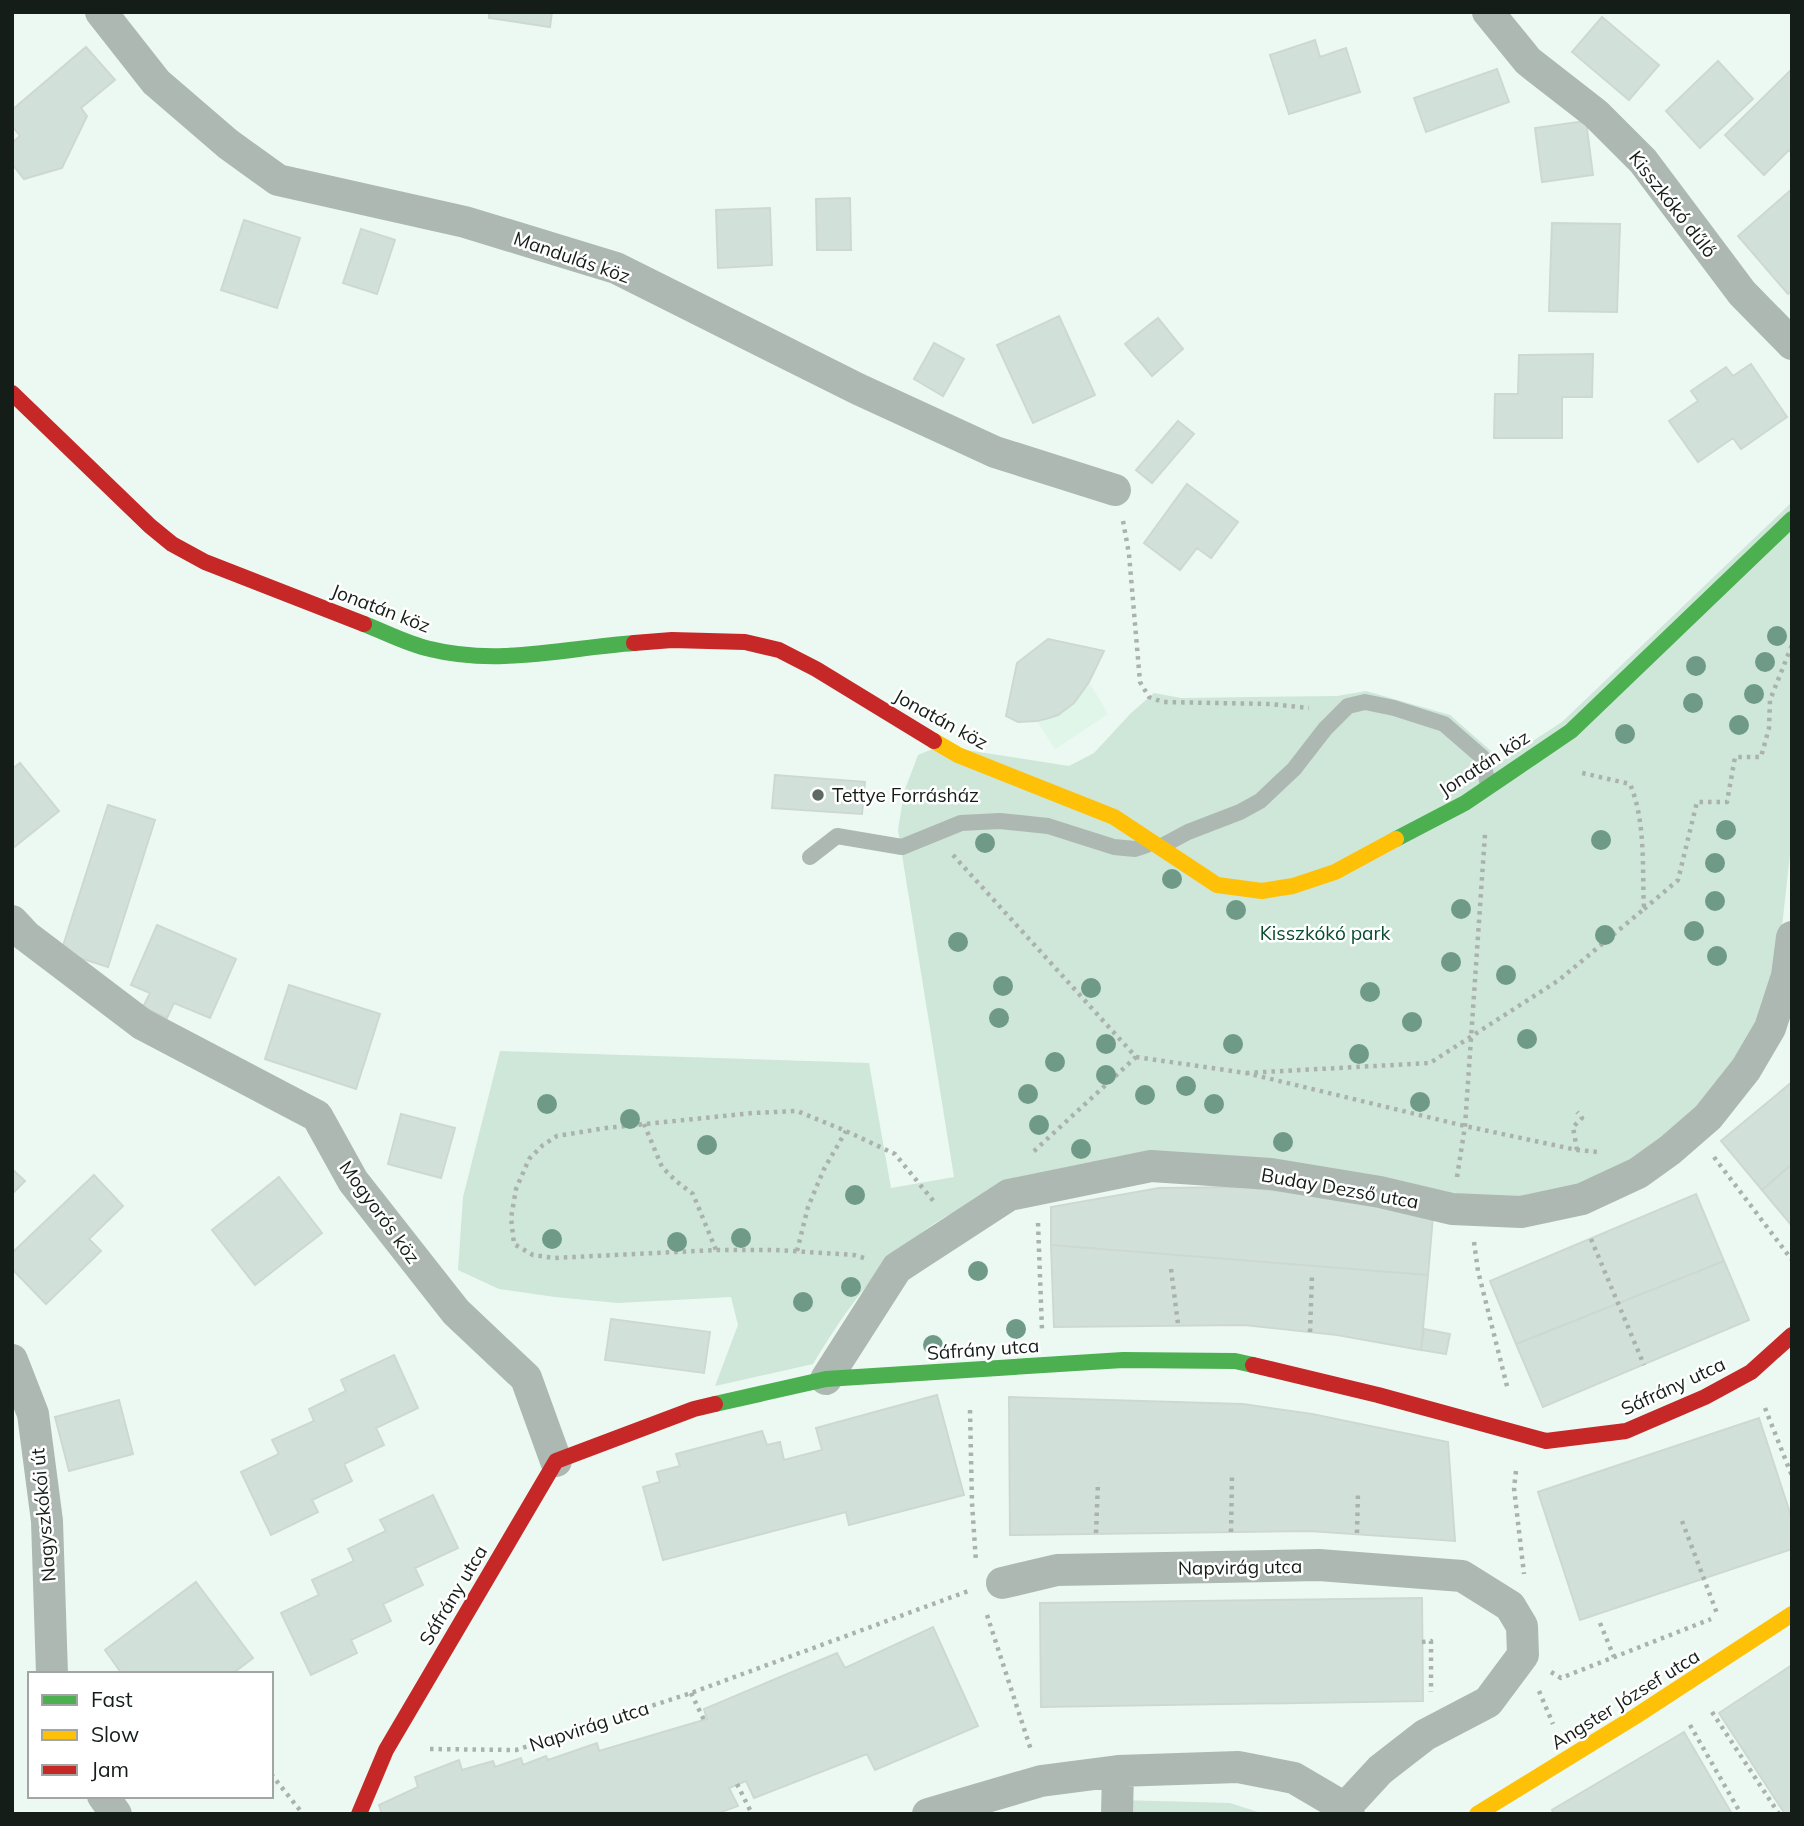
<svg xmlns="http://www.w3.org/2000/svg" width="1804" height="1826" font-family="Mulish,sans-serif">
<style>
.built{fill:#dff6e9}
.green{fill:#cee7d9}
.building{fill:#d1e1d9;stroke:#ced8d2;stroke-width:2}
.lines{fill:none;stroke-linecap:round;stroke-linejoin:round}
.path{stroke:#abb2ae;stroke-width:4.5;stroke-dasharray:3.5 5;stroke-linecap:butt}
.lane{stroke:#aeb8b2;stroke-width:16}
.street{stroke:#aeb8b2;stroke-width:32}
.fast{stroke:#4caf50;stroke-width:16}
.slow{stroke:#ffc107;stroke-width:16}
.jam{stroke:#c62828;stroke-width:16}
.tree{fill:#6f9a88}
.poi-dot{fill:#606a65;stroke:#fff;stroke-width:2.5}
.labels{text-anchor:middle;dominant-baseline:central;stroke-width:5;stroke-linejoin:round;paint-order:stroke}
.street-label{font-size:19px;fill:#151d19;stroke:#fff}
.poi-label{font-size:19px;fill:#151d19;stroke:#fff;text-anchor:start}
.park-label{font-size:19px;fill:#084c31;stroke:#fff}
</style>
<rect width="100%" height="100%" fill="#ecf9f2"/>
<path class="built" d="M 1089,682 L 1108,714 L 1055,749 L 1037,721 L 1058,715 L 1074,703 Z"/>
<path class="green" d="M 1792,502 L 1792,836 L 1777,972 L 1755,1031 L 1724,1081 L 1664,1142 L 1579,1190 L 1528,1201 L 1419,1190 L 1258,1163 L 956,1211 C 892,1244 849,1304 813,1364 L 715,1386 L 738,1325 L 731,1297 L 618,1303 L 555,1297 L 499,1289 L 458,1270 L 463,1197 L 500,1051 L 869,1063 L 891,1188 L 954,1177 L 898,830 L 904,792 L 918,755 L 940,746 L 1069,766 L 1094,753 L 1131,713 L 1154,693 L 1181,698 L 1337,696 L 1366,691 L 1450,715 L 1491,751 L 1496,765 L 1562,722 Z
M 1119,1800 L 1230,1803 L 1264,1814 L 1120,1814 Z"/>
<path class="building" d="M 489,12 L 552,12 L 550,27 L 489,18 Z
M 1602,17 L 1659,65 L 1629,100 L 1572,52 Z
M 1315,40 L 1320,57 L 1346,48 L 1360,92 L 1289,114 L 1270,55 Z
M 86,47 L 115,80 L 81,108 L 87,116 L 62,168 L 24,179 L 12,164 L 12,143 L 20,136 L 12,126 L 12,110 Z
M 1718,61 L 1753,99 L 1700,148 L 1666,111 Z
M 1497,69 L 1509,102 L 1426,132 L 1414,98 Z
M 1792,69 L 1792,153 L 1789,150 L 1764,175 L 1725,135 Z
M 1586,121 L 1593,175 L 1542,182 L 1535,128 Z
M 1792,189 L 1792,291 L 1788,294 L 1738,236 Z
M 850,198 L 851,250 L 817,250 L 816,199 Z
M 770,208 L 772,265 L 718,268 L 716,210 Z
M 244,220 L 300,238 L 277,308 L 221,290 Z
M 1552,223 L 1620,224 L 1617,312 L 1549,311 Z
M 361,229 L 395,240 L 377,294 L 343,283 Z
M 1059,316 L 1095,395 L 1033,423 L 997,345 Z
M 1158,318 L 1183,349 L 1152,376 L 1125,344 Z
M 934,343 L 964,359 L 943,396 L 914,379 Z
M 1593,354 L 1592,397 L 1562,397 L 1562,438 L 1494,438 L 1495,394 L 1518,394 L 1519,355 Z
M 1751,364 L 1787,417 L 1741,449 L 1733,438 L 1698,462 L 1669,421 L 1698,401 L 1691,391 L 1726,367 L 1733,376 Z
M 1178,421 L 1194,434 L 1152,483 L 1136,470 Z
M 1187,484 L 1238,522 L 1211,558 L 1197,548 L 1180,570 L 1144,543 Z
M 1048,639 L 1104,651 L 1089,682 L 1074,703 L 1058,715 L 1049,718 L 1037,721 L 1018,722 L 1006,716 L 1017,663 Z
M 20,763 L 59,811 L 12,849 L 12,769 Z
M 775,775 L 865,782 L 862,814 L 772,808 Z
M 108,805 L 155,820 L 108,967 L 61,952 Z
M 157,925 L 236,959 L 210,1018 L 174,1003 L 167,1018 L 143,1007 L 150,993 L 131,985 Z
M 289,985 L 380,1014 L 356,1089 L 265,1059 Z
M 1792,1082 L 1792,1164 L 1762,1190 L 1721,1141 Z
M 401,1114 L 455,1128 L 441,1178 L 388,1164 Z
M 1792,1164 L 1792,1226 L 1762,1190 Z
M 12,1169 L 25,1181 L 12,1194 Z
M 94,1175 L 123,1206 L 89,1239 L 101,1251 L 46,1304 L 12,1269 L 12,1253 Z
M 279,1177 L 322,1233 L 255,1285 L 212,1230 Z
M 1244,1187 L 1352,1200 L 1433,1216 L 1428,1275 L 1051,1245 L 1051,1207 L 1159,1188 Z
M 1696,1194 L 1724,1261 L 1516,1344 L 1490,1281 Z
M 1051,1245 L 1428,1275 L 1421,1350 L 1337,1335 L 1244,1325 L 1054,1327 Z
M 1724,1261 L 1749,1320 L 1543,1407 L 1516,1344 Z
M 611,1319 L 710,1332 L 704,1373 L 605,1360 Z
M 1424,1329 L 1450,1334 L 1446,1354 L 1421,1350 Z
M 394,1355 L 418,1408 L 376,1428 L 384,1445 L 344,1464 L 352,1481 L 312,1500 L 318,1512 L 271,1535 L 241,1472 L 279,1454 L 272,1440 L 314,1421 L 309,1409 L 346,1391 L 341,1380 Z
M 937,1395 L 964,1495 L 849,1525 L 846,1512 L 663,1560 L 643,1487 L 660,1482 L 657,1472 L 680,1466 L 676,1454 L 762,1431 L 767,1445 L 780,1442 L 784,1460 L 822,1450 L 816,1428 Z
M 1009,1397 L 1243,1404 L 1312,1414 L 1448,1442 L 1455,1541 L 1309,1531 L 1010,1535 Z
M 119,1400 L 133,1454 L 69,1471 L 55,1417 Z
M 1759,1418 L 1792,1519 L 1792,1549 L 1580,1620 L 1538,1492 Z
M 433,1495 L 458,1548 L 415,1568 L 423,1585 L 383,1604 L 391,1621 L 351,1640 L 357,1653 L 311,1675 L 281,1613 L 319,1595 L 312,1580 L 354,1561 L 348,1549 L 386,1531 L 380,1520 Z
M 196,1582 L 253,1658 L 232,1674 L 122,1674 L 105,1650 Z
M 1422,1598 L 1423,1701 L 1041,1707 L 1040,1603 Z
M 933,1627 L 978,1726 L 875,1770 L 867,1754 L 754,1798 L 746,1781 L 729,1788 L 738,1806 L 716,1814 L 382,1814 L 379,1805 L 418,1787 L 415,1777 L 459,1760 L 462,1770 L 493,1761 L 495,1767 L 521,1758 L 523,1765 L 546,1756 L 548,1760 L 597,1743 L 599,1751 L 707,1719 L 704,1709 L 837,1653 L 845,1668 Z
M 1792,1665 L 1792,1814 L 1785,1814 L 1719,1713 Z
M 1684,1732 L 1732,1814 L 1554,1814 L 1552,1810 Z"/>
<g class="lines">
<path class="path" d="M 1123,521 L 1129,554 L 1140,682 L 1149,697 L 1163,702 L 1270,704 L 1309,708
M 953,855 L 1136,1057 L 1032,1153
M 1644,909 L 1678,880 L 1697,802 L 1727,802 L 1735,757 L 1761,757 L 1769,728 L 1770,700 L 1792,645
M 1136,1057 L 1246,1073 L 1465,1126 L 1577,1150 L 1598,1152
M 1246,1073 L 1430,1063 L 1559,980 L 1644,909 C 1642,868 1646,822 1630,784 L 1578,772
M 644,1124 L 662,1167 L 676,1181 L 693,1194 L 716,1250
M 1577,1150 L 1573,1127 L 1582,1118 L 1577,1112
M 1714,1157 L 1792,1260
M 1457,1177 L 1465,1126 L 1485,834
M 1038,1223 L 1042,1330
M 1591,1239 L 1644,1365
M 1474,1242 L 1478,1271 L 1508,1390
M 797,1251 L 808,1207 L 824,1169 L 846,1131
M 864,1258 L 854,1255 L 776,1250 L 716,1250 L 554,1258 L 533,1255 L 514,1244 L 511,1218 L 516,1189 L 529,1159 L 543,1145 L 557,1136 L 606,1128 L 753,1113 L 797,1111 L 846,1131 L 895,1154 L 935,1203
M 1171,1269 L 1178,1324
M 1310,1332 L 1312,1275
M 1765,1408 L 1792,1476
M 970,1410 L 972,1503 L 976,1562
M 1516,1471 L 1514,1488 L 1524,1574
M 1682,1521 L 1718,1616
M 1231,1532 L 1232,1477
M 1096,1533 L 1098,1482
M 1357,1533 L 1358,1491
M 987,1615 L 1031,1750
M 1600,1623 L 1614,1657
M 1422,1642 L 1431,1641 L 1431,1692
M 1551,1672 L 1561,1678 L 1711,1619
M 1539,1691 L 1553,1724
M 691,1693 L 704,1720
M 1712,1712 L 1779,1814
M 1690,1725 L 1741,1814
M 430,1749 L 516,1750 L 691,1693 L 971,1590
M 271,1774 L 303,1814
M 737,1784 L 752,1814"/>
<path class="lane" d="M 1160,847 L 1188,832 L 1240,812 L 1260,801 L 1294,769 L 1325,729 L 1348,706 L 1365,702 L 1394,708 L 1444,724 L 1482,757 L 1488,785
M 810,857 L 837,836 L 902,847 L 961,823 L 1000,821 L 1048,826 L 1114,847 L 1135,849 L 1147,845"/>
<path class="street" d="M 101,12 L 156,82 L 228,144 L 278,180 L 465,222 L 616,268 L 858,389 L 995,452 L 1115,490
M 1488,12 L 1528,61 L 1596,114 L 1643,161 L 1742,293 L 1792,344
M 12,921 L 26,936 L 142,1024 L 317,1116 L 353,1181 L 456,1312 L 526,1378 L 556,1461
M 12,1360 L 33,1414 L 47,1521 L 52,1674
M 826,1379 L 897,1268 L 1009,1195 L 1151,1166 L 1271,1174 L 1380,1192 L 1452,1209 L 1521,1212 L 1582,1199 L 1638,1173 L 1670,1150 L 1708,1117 L 1746,1069 L 1770,1028 L 1787,976 L 1792,937
M 1002,1583 L 1057,1570 L 1319,1565 L 1462,1576 L 1510,1606 L 1522,1626 L 1523,1655 L 1488,1702 L 1425,1735 L 1380,1770 L 1345,1808
M 103,1796 L 116,1814
M 928,1814 L 1041,1781 L 1118,1771 L 1238,1767 L 1294,1778 L 1345,1808 L 1349,1814
M 1117,1814 L 1118,1771"/>
<path class="fast" d="M 364,624 C 385,632 407,644 430,649 C 498,666 566,648 634,643
M 1396,839 L 1465,803 L 1571,731 L 1792,519
M 715,1404 L 826,1379 L 1123,1360 L 1235,1361 L 1253,1365"/>
<path class="slow" d="M 934,741 L 958,755 L 1114,817 L 1217,885 L 1262,891 L 1293,886 L 1335,872 L 1396,839
M 1477,1814 L 1636,1716 L 1792,1614"/>
<path class="jam" d="M 12,393 L 150,526 L 172,544 L 205,562 L 364,624
M 634,643 L 672,640 L 745,642 L 779,650 L 816,669 L 934,741
M 1253,1365 L 1378,1395 L 1546,1441 L 1626,1431 L 1705,1397 L 1751,1372 L 1792,1335
M 359,1814 L 386,1750 L 556,1461 L 694,1409 L 715,1404"/>
</g>
<g class="tree">
<circle cx="1777" cy="636" r="10"/>
<circle cx="1765" cy="662" r="10"/>
<circle cx="1696" cy="666" r="10"/>
<circle cx="1754" cy="694" r="10"/>
<circle cx="1693" cy="703" r="10"/>
<circle cx="1739" cy="725" r="10"/>
<circle cx="1625" cy="734" r="10"/>
<circle cx="1726" cy="830" r="10"/>
<circle cx="1601" cy="840" r="10"/>
<circle cx="985" cy="843" r="10"/>
<circle cx="1715" cy="863" r="10"/>
<circle cx="1172" cy="879" r="10"/>
<circle cx="1715" cy="901" r="10"/>
<circle cx="1461" cy="909" r="10"/>
<circle cx="1236" cy="910" r="10"/>
<circle cx="1694" cy="931" r="10"/>
<circle cx="1605" cy="935" r="10"/>
<circle cx="958" cy="942" r="10"/>
<circle cx="1717" cy="956" r="10"/>
<circle cx="1451" cy="962" r="10"/>
<circle cx="1506" cy="975" r="10"/>
<circle cx="1003" cy="986" r="10"/>
<circle cx="1091" cy="988" r="10"/>
<circle cx="1370" cy="992" r="10"/>
<circle cx="999" cy="1018" r="10"/>
<circle cx="1412" cy="1022" r="10"/>
<circle cx="1527" cy="1039" r="10"/>
<circle cx="1106" cy="1044" r="10"/>
<circle cx="1233" cy="1044" r="10"/>
<circle cx="1359" cy="1054" r="10"/>
<circle cx="1055" cy="1062" r="10"/>
<circle cx="1106" cy="1075" r="10"/>
<circle cx="1186" cy="1086" r="10"/>
<circle cx="1028" cy="1094" r="10"/>
<circle cx="1145" cy="1095" r="10"/>
<circle cx="1420" cy="1102" r="10"/>
<circle cx="547" cy="1104" r="10"/>
<circle cx="1214" cy="1104" r="10"/>
<circle cx="630" cy="1119" r="10"/>
<circle cx="1039" cy="1125" r="10"/>
<circle cx="1283" cy="1142" r="10"/>
<circle cx="707" cy="1145" r="10"/>
<circle cx="1081" cy="1149" r="10"/>
<circle cx="855" cy="1195" r="10"/>
<circle cx="741" cy="1238" r="10"/>
<circle cx="552" cy="1239" r="10"/>
<circle cx="677" cy="1242" r="10"/>
<circle cx="978" cy="1271" r="10"/>
<circle cx="851" cy="1287" r="10"/>
<circle cx="803" cy="1302" r="10"/>
<circle cx="1016" cy="1329" r="10"/>
<circle cx="933" cy="1345" r="10"/>
</g>
<circle class="poi-dot" cx="818" cy="795" r="7"/>
<g class="labels">
<g class="street-label">
<text transform="translate(1673 204) rotate(52)">Kisszkókó dűlő</text>
<text transform="translate(572 257) rotate(19)">Mandulás köz</text>
<text transform="translate(381 608) rotate(21)">Jonatán köz</text>
<text transform="translate(941 719) rotate(29)">Jonatán köz</text>
<text transform="translate(1484 763) rotate(-33)">Jonatán köz</text>
<text transform="translate(1340 1188) rotate(10)">Buday Dezső utca</text>
<text transform="translate(380 1212) rotate(54)">Mogyorós köz</text>
<text transform="translate(983 1349) rotate(-4)">Sáfrány utca</text>
<text transform="translate(1673 1386) rotate(-25)">Sáfrány utca</text>
<text transform="translate(43 1515) rotate(-95)">Nagyszkókói út</text>
<text transform="translate(1240 1567) rotate(-1)">Napvirág utca</text>
<text transform="translate(453 1595) rotate(-59)">Sáfrány utca</text>
<text transform="translate(1625 1699) rotate(-32)">Angster József utca</text>
<text transform="translate(589 1726) rotate(-18)">Napvirág utca</text>
</g>
<g class="poi-label">
<text x="832" y="795">Tettye Forrásház</text>
</g>
<g class="park-label">
<text x="1325" y="933">Kisszkókó park</text>
</g>
</g>
<rect width="1804" height="1826" fill="none" stroke="#151d19" stroke-width="28"/>
<rect x="28" y="1672" width="245" height="126" fill="#ffffff" stroke="#a1a5a3" stroke-width="2"/>
<rect x="42" y="1695" width="35" height="10" fill="#4caf50" stroke="#a1a5a3" stroke-width="2"/>
<text x="91" y="1707" font-size="21" fill="#151d19">Fast</text>
<rect x="42" y="1730" width="35" height="10" fill="#ffc107" stroke="#a1a5a3" stroke-width="2"/>
<text x="91" y="1742" font-size="21" fill="#151d19">Slow</text>
<rect x="42" y="1765" width="35" height="10" fill="#c62828" stroke="#a1a5a3" stroke-width="2"/>
<text x="91" y="1777" font-size="21" fill="#151d19">Jam</text>
</svg>
